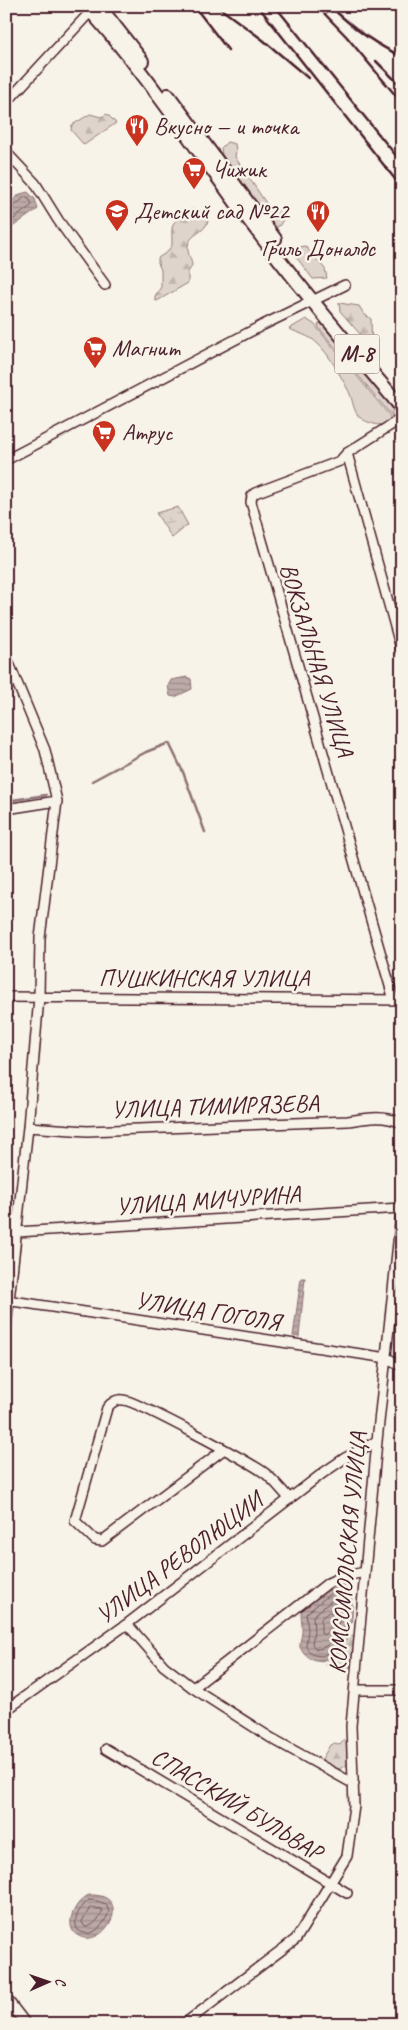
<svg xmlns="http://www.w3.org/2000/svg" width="408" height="2030" font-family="Caveat,sans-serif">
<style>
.grass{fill:#ded4cc;stroke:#947a7c}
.forest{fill:url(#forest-firs);stroke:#947a7c}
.wetland{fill:url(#wetland-marsh);stroke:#947a7c}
.water{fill:url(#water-rules);stroke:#8e7275}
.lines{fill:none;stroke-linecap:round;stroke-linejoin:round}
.shore{stroke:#78575d;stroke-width:1}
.stream{stroke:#8e7275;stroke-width:2.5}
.minor-casing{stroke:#4a1f2b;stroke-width:12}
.highway-casing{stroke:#4a1f2b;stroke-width:16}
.minor{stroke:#f7f3e8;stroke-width:9}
.highway{stroke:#f7f3e8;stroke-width:12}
.rail{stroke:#4a1f2b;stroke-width:2.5}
.labels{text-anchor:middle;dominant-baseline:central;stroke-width:5;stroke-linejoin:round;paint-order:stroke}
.shield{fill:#f7f3e8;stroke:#7e5f64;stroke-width:1}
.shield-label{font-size:22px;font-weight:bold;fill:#4a1f2b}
.poi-label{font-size:24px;fill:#4a1f2b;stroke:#f7f3e8;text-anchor:start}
.street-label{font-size:24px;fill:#4a1f2b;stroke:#f7f3e8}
</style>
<defs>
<pattern id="forest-firs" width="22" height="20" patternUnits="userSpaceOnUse" patternTransform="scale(1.25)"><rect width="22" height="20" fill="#ded4cc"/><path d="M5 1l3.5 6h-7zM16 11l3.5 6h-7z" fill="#c0b6af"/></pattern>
<pattern id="wetland-marsh" width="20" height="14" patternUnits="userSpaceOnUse" patternTransform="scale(1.25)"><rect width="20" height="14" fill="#ded4cc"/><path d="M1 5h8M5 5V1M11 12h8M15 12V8" fill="none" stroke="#c0b6af"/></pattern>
<pattern id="water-rules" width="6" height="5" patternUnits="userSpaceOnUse" patternTransform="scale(1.25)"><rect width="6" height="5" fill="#bcaaa7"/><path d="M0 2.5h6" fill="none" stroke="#9b8a88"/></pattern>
</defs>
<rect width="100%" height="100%" fill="#f7f3e8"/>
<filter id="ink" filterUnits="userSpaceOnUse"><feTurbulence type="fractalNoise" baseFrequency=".02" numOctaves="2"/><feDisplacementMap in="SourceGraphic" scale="10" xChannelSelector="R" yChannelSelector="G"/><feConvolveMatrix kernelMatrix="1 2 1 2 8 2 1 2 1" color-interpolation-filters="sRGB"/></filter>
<g filter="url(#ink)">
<path class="grass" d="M 227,142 L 235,144 L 236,150 L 235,157 L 270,209 L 278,209 L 282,212 L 283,220 L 279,226 L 274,228 L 222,155 L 221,148 Z
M 305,246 L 325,269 L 327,278 L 313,279 L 293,253 L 299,247 Z
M 306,319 L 314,324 L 389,415 L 391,418 L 390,422 C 383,425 379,426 371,423 C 350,417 356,403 347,388 C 339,373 329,354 317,343 C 310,336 298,333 289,329 Z
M 322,322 L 392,407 L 392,416 L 319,328 L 318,325 Z"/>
<path class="forest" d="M 90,114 L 101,117 L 107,114 L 116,123 L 84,145 L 71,130 L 72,125 Z
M 190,210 L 197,210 L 203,212 L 208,221 C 205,233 189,234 188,246 C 187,254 192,260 192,266 L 188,272 L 188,283 L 157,301 L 155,300 L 155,296 L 161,287 L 161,270 L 158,263 L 158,258 L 167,252 L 172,245 C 172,223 169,224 190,210 Z
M 339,303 L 359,306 L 364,314 L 371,319 L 372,348 L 340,311 Z
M 353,1635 L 356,1637 L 354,1667 L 327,1666 L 326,1663 L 333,1658 L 348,1637 Z
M 344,1740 L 347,1742 L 347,1765 L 339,1769 L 325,1763 L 322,1759 L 330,1745 L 335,1743 L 340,1745 Z"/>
<path class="wetland" d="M 178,507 L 188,525 L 172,538 L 156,513 Z"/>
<path class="water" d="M 28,192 L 35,199 L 38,209 L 8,230 L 6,206 L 20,194 Z
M 187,677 L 191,679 L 192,689 L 175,697 L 170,696 L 168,686 L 171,680 Z
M 301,1278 L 305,1278 L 299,1337 L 293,1336 Z
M 341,1582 L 351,1588 C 351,1599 354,1612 351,1623 C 347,1639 331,1669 310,1659 C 306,1657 302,1652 300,1647 C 299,1642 303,1634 302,1628 C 302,1621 300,1616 302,1609 L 334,1584 Z
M 89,1895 C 135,1893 106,1947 81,1937 C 61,1930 74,1901 89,1895 Z"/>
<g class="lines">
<path class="shore" d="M 6,209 L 11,209 L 25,197 L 30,200 L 32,205 L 6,225
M 341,1587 L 346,1591 L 347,1621 L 340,1638 L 330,1651 L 323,1656 L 314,1655 L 309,1652 L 306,1646 L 308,1630 L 306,1614 L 336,1589 Z
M 339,1596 C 344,1611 336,1651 316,1649 L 312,1644 L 314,1631 L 313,1616 L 336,1597 Z
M 329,1612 L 333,1613 C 333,1620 330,1632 323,1635 L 321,1633 L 321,1619 Z
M 89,1900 L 97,1901 L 106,1904 L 109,1912 C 104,1925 92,1940 78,1930 C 71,1919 81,1907 89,1900 Z
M 91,1907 L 101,1909 L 102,1912 C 99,1919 93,1927 85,1927 L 82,1922 Z"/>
<path class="stream" d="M 92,781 L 146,752 L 169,743 L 183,772 L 205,832
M 6,801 L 46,795"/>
<g class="minor-casing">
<path id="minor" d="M 6,103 L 91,11
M 6,152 L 35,183 L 58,220 L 105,285
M 347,453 L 402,652
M 6,460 L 263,325 L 345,285
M 6,656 L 45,750 L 57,801 L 40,938 L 39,997 L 28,1127 L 6,1328
M 6,809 L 57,801
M 6,997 L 402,1000
M 394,1000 L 251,502 L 252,496 L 255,493 L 340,461 L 347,453 L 402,418
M 28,1127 L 87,1131 L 348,1121 C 368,1118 383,1115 402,1123
M 17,1232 L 401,1208
M 6,1300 L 387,1358 L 402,1366
M 223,1450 L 102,1541 L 95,1540 L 75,1521 L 107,1408 C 111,1403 116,1399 123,1400 C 135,1400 252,1463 266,1474 C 275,1481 282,1491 290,1499
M 127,1624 L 164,1666 L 193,1688 L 271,1738 L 354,1784
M 193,1688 L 328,1583 L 341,1577 L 365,1572
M 355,1690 L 402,1690
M 6,1710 L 127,1624 L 323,1473 L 345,1458 L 377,1441
M 106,1749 L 347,1893
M 6,1998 L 26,2024
M 184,2024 L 296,1939 L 347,1856 L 354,1806 L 351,1726 L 377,1441 L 402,1205"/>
</g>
<g class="highway-casing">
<path id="highway" d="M 86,6 C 143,69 190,140 240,208 C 291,277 346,342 402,408
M 99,6 L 142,61
M 168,95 L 275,239"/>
</g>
<use href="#minor" class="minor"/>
<use href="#highway" class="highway"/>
<path class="rail" d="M 194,6 L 228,50
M 217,6 L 263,40 L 308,78
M 258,6 L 402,188
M 275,6 L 402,163
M 317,6 L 346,36 L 402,103
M 330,6 C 351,26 374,45 402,56
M 376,61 L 402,87"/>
</g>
</g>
<defs>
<g id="restaurant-pin" transform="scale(1.25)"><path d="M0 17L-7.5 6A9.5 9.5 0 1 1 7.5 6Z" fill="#c8321e" stroke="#f7f3e8"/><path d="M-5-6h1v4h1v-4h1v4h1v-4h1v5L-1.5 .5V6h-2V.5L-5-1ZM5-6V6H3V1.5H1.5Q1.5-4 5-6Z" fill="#fff"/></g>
<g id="supermarket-pin" transform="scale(1.25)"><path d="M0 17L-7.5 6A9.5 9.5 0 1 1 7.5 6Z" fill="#c8321e" stroke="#f7f3e8"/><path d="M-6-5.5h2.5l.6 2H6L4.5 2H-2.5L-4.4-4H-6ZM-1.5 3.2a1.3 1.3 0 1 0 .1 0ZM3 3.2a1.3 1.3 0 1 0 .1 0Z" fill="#fff"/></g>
<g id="school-pin" transform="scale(1.25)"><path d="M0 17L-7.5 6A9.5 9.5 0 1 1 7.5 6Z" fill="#c8321e" stroke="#f7f3e8"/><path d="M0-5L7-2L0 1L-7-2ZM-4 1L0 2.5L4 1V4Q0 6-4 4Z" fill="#fff"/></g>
</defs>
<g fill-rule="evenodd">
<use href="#restaurant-pin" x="137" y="126"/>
<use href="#supermarket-pin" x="194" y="169"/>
<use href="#school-pin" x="117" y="211"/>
<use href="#restaurant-pin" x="318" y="212"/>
<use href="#supermarket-pin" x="95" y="348"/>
<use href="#supermarket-pin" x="104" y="432"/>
</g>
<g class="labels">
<rect class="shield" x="334.5" y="334.5" width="45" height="39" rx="4"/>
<g class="shield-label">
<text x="357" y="354">М-8</text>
</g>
<g class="poi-label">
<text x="154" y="126">Вкусно — и точка</text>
<text x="212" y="169">Чижик</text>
<text x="134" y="211">Детский сад №22</text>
<text x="318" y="248" text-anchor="middle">Гриль Доналдс</text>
<text x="112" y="348">Магнит</text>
<text x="122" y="432">Атрус</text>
</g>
<g class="street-label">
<text transform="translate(317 660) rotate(73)">ВОКЗАЛЬНАЯ УЛИЦА</text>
<text x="204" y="978">ПУШКИНСКАЯ УЛИЦА</text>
<text transform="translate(215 1106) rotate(-2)">УЛИЦА ТИМИРЯЗЕВА</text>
<text transform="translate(208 1200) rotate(-4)">УЛИЦА МИЧУРИНА</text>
<text transform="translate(208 1311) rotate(9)">УЛИЦА ГОГОЛЯ</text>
<text transform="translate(347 1553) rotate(-85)">КОМСОМОЛЬСКАЯ УЛИЦА</text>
<text transform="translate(179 1558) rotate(-37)">УЛИЦА РЕВОЛЮЦИИ</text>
<text transform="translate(237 1804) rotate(31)">СПАССКИЙ БУЛЬВАР</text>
</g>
</g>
<rect width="408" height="2030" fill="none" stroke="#f7f3e8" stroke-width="25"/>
<rect x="12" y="12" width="383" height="2005" fill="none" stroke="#4a1f2b" stroke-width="2" filter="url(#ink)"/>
<g transform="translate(48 1982) rotate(88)" stroke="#f7f3e8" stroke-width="4" paint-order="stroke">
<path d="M0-4L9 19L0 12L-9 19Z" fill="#4a1f2b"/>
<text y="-8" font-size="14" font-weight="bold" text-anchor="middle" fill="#4a1f2b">С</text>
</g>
</svg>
